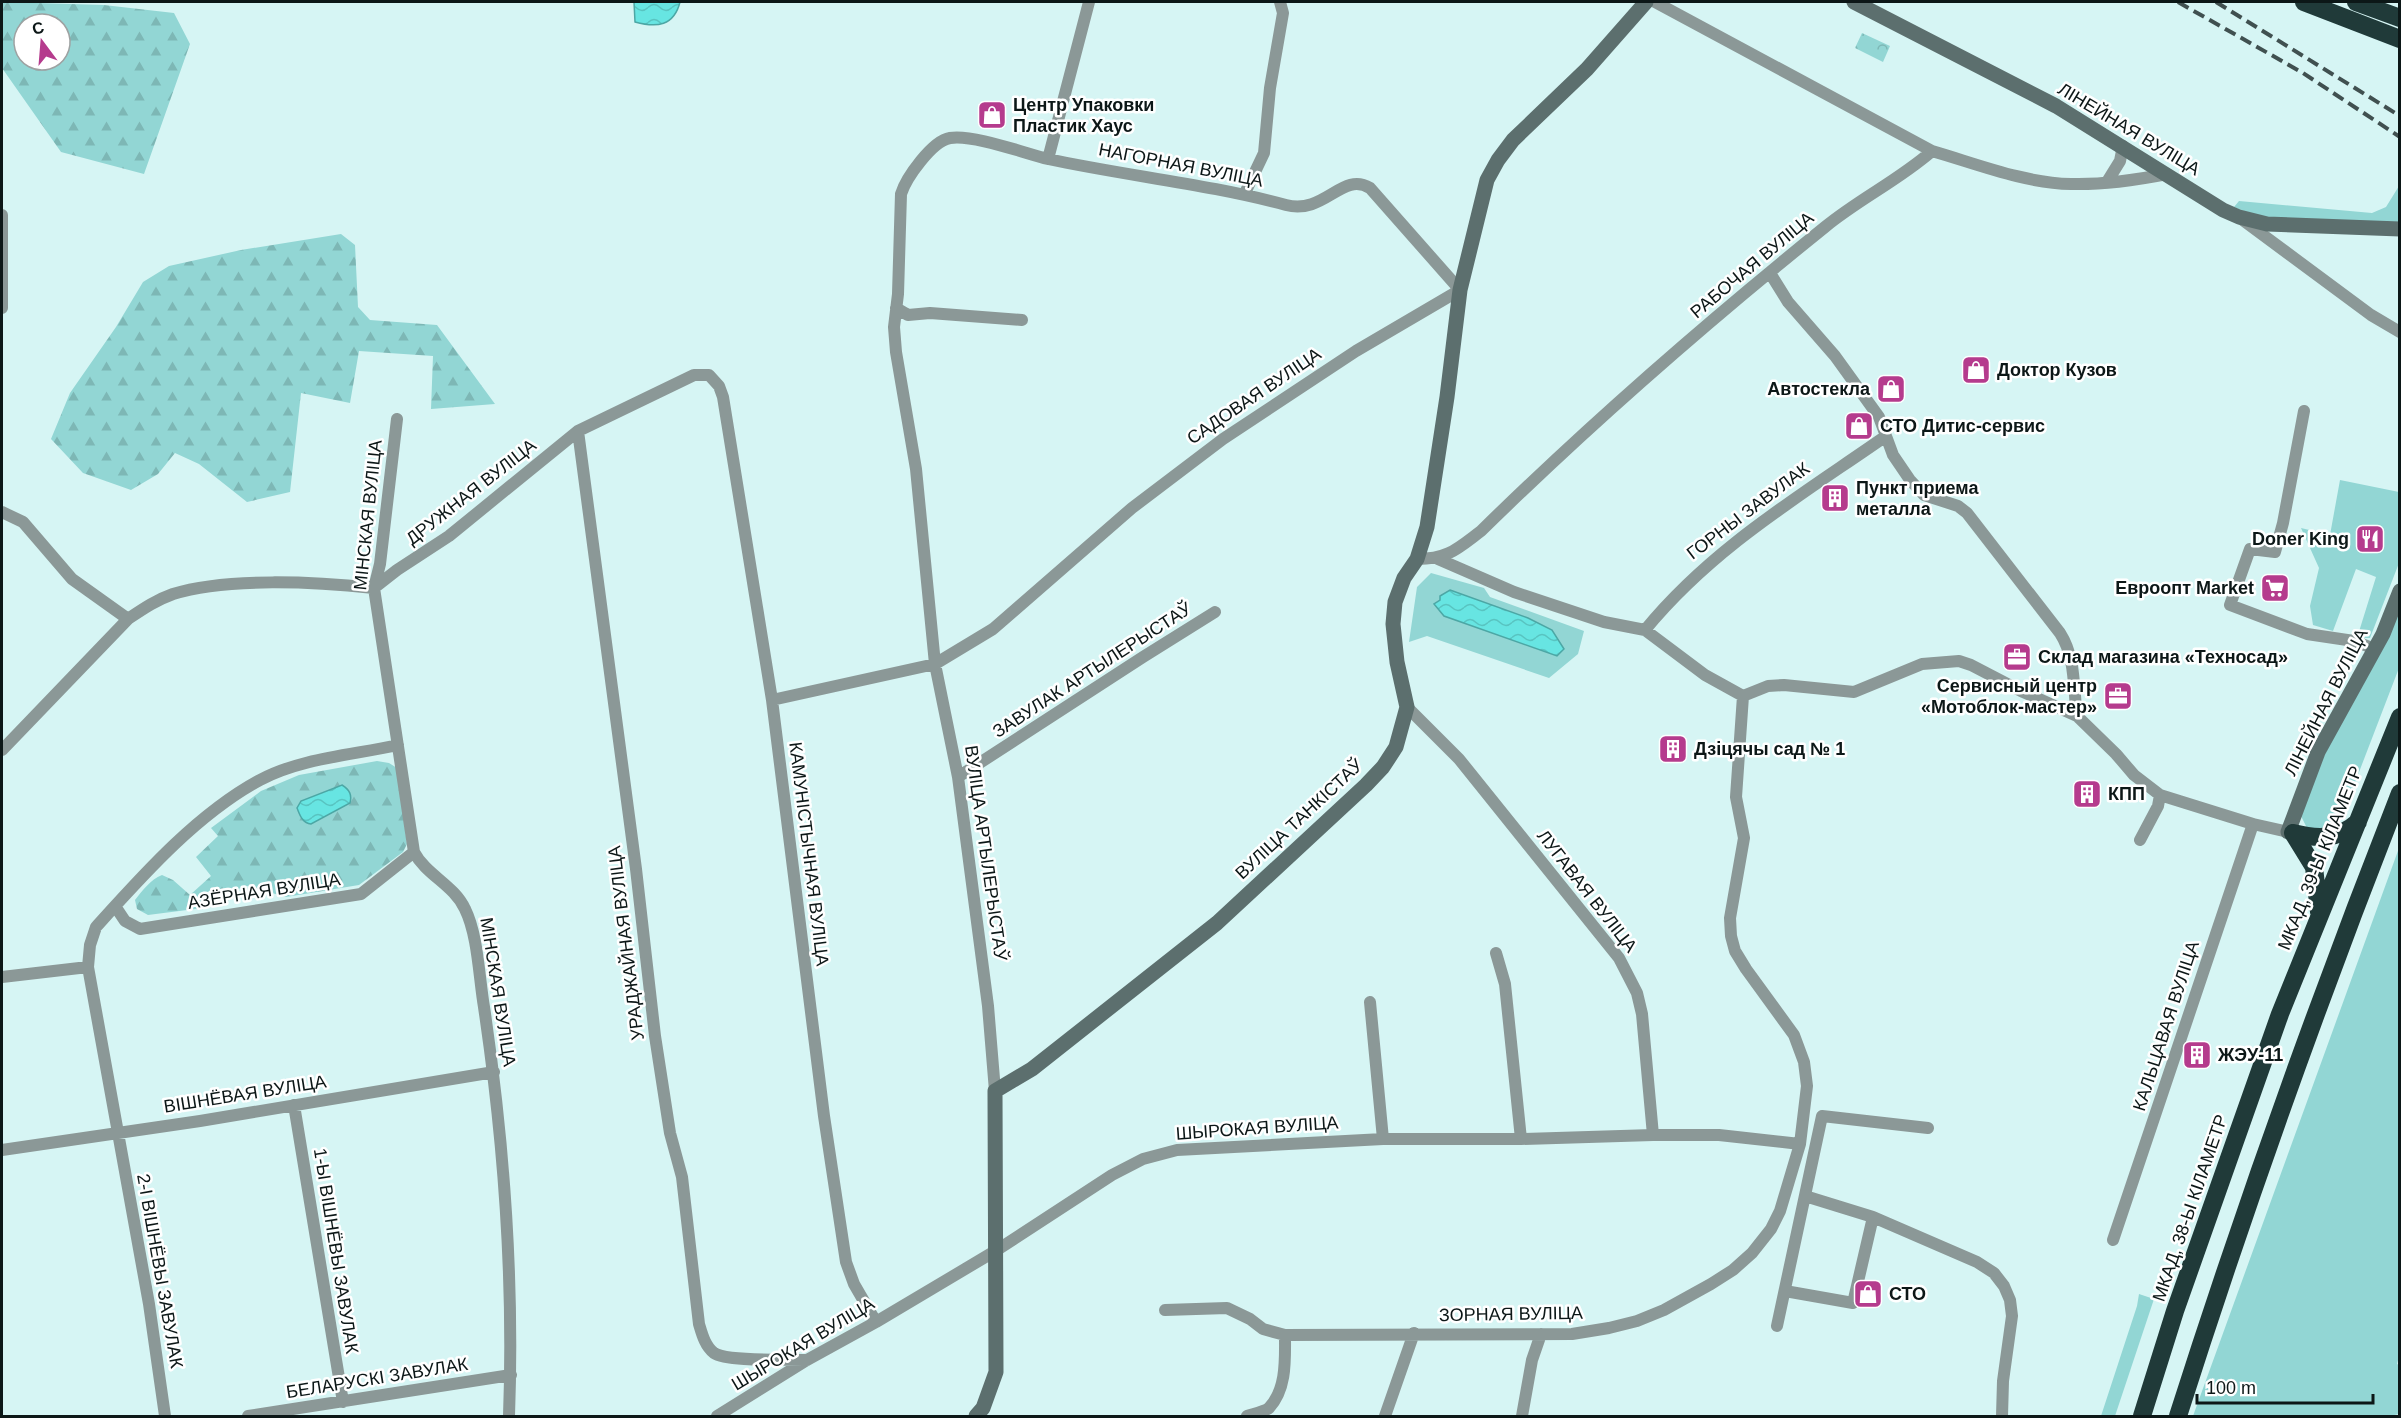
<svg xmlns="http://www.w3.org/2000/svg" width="2401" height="1418" font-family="Arial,sans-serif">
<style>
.green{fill:#92d6d4}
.forest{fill:url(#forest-firs);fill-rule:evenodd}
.park{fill:url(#park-crowns)}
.water{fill:url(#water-waves);stroke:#4ca7a5;stroke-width:1.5}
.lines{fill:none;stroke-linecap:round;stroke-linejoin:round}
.street{stroke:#8b9897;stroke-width:12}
.secondary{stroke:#5c6f6e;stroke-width:15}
.highway{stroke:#203a39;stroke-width:18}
.rail{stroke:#405050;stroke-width:4;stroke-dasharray:12 6;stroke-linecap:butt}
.labels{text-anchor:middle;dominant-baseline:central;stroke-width:5;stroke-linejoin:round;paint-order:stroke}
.poi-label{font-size:18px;font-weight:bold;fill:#0c1717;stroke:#fff;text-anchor:start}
.street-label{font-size:18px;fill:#0c1717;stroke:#fff}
</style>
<defs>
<pattern id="forest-firs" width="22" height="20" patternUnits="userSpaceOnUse" patternTransform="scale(1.5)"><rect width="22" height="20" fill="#92d6d4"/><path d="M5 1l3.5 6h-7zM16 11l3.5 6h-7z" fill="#7db7b5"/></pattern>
<pattern id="park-crowns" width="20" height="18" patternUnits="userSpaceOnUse" patternTransform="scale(1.5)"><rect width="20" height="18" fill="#92d6d4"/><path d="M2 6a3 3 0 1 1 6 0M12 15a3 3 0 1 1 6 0" fill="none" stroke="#7db7b5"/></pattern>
<pattern id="water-waves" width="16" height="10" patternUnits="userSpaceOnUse" patternTransform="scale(1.5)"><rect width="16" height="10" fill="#67e5e2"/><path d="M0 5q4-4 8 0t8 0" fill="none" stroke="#58c4c1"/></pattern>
</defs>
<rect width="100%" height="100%" fill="#d6f5f4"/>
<path class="green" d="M 2399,186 L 2399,224 L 2258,217 L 2234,207 L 2239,201 L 2372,213 L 2386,207 Z
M 2340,480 L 2399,492 L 2399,563 L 2370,638 L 2357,638 L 2376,577 L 2356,569 L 2333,631 L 2313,625 L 2310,606 L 2319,568 L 2301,528 L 2330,535 Z
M 1431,573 L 1484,588 L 1490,597 L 1584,631 L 1578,654 L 1549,678 L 1427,636 L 1409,642 L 1417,587 Z
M 2399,606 L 2399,668 L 2341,819 L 2332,830 L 2307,828 L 2301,816 L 2311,782 Z
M 2399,848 L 2400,1352 L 2397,1364 L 2399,1365 L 2399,1414 L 2390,1416 L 2193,1416 Z
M 2139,1294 L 2154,1299 L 2115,1416 L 2101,1416 L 2137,1306 Z"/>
<path class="forest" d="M 2,2 L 104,5 L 174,13 L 190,44 L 144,174 L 61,152 L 2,68 ZM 24,24 L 60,24 L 60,60 L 24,60 Z
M 341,234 L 355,245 L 358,307 L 370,320 L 437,325 L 495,404 L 431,409 L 433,356 L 359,351 L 350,403 L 301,393 L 290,492 L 247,502 L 199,464 L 175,453 L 158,474 L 131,490 L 83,473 L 51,439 L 70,393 L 116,327 L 143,282 L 169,266 L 241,250 Z
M 377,761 L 389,763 L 397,768 L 407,844 L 403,852 L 359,885 L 286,897 L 247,886 L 235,890 L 226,905 L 148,915 L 137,909 L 135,900 C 143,890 150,880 162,875 L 173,880 L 190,895 L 211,876 L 196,857 L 218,836 L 211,828 L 261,791 L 299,775 Z"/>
<path class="park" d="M 1862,33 L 1890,46 L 1883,62 L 1855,48 Z"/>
<path class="water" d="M 634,2 L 680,2 C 674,26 657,28 635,22 Z
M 1450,590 L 1528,618 L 1552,630 L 1564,649 L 1557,656 L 1444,616 L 1434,604 L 1440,600 L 1440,596 Z
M 342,785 C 350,790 352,795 350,803 L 311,824 C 302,823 300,815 297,808 L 301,801 Z"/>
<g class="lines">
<path class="street" d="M 1655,2 L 1932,151
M 1048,159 L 1089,2
M 2107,182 L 2120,161 L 2123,146
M 1245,193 L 1264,153 L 1270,88 L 1283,13 L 1280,2
M 2,215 L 2,308
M 2240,218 L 2371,315 L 2400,332
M 1770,273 L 1788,302 L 1835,356 L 1879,417 L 1893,455 L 1910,480 L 1924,495 L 1958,506 L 1967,513 L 2060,633 C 2076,658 2073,687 2077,716
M 896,308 L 908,315 L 930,313 L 1022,320
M 2304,411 L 2283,523 L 2275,552 L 2250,549 L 2230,605 L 2307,634 L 2354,641 L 2375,649
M 397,419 L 380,564 L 374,588 L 414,852 C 426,875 454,885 465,909 C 478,935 479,978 484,1007 C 504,1142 514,1280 509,1416
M 578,431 L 636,869 L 655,1036 L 670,1133 L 682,1177 L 699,1324 C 702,1334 705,1346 714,1353 C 727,1362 788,1359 807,1360
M 2,512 L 23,522 L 72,579 L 128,619 C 143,609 156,600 173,594 C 227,577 317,582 374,588 L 397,570 L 449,536 L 578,431 L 694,375 L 709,375 L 719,386 L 723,397 L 772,700 L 824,1116 L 846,1262 L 854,1284 L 876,1322
M 1417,559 C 1448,559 1457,549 1481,531 C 1590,424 1706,323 1825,227 C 1859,199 1899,180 1932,151 C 1977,164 2024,183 2071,184 C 2103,185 2136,180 2167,174
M 1438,559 L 1514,592 L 1604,622 L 1645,630 L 1705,675 L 1743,696
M 1645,630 C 1712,548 1800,496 1886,436
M 1743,696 L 1768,686 L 1784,685 L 1854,692 L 1922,664 L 1959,661 L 1971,665 L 2021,691 L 2077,716 L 2116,754 L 2134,775 L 2160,795 L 2253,824 L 2288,832
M 772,700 L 935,664 L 993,629 L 1132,508 L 1223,439 L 1356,351 L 1460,290 L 1370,188 C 1342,171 1325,215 1286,205 C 1208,184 1127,176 1048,159 C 1024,153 972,134 950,138 C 932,141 906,178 901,194 L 898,294 L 894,327 L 896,352 L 916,469 L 935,664 L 958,777 L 988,1006 L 995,1091
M 1407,707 L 1459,759 L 1619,958 L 1637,993 L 1642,1014 L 1653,1135
M 2,750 L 128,619
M 958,777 L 1143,657 L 1215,612
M 2140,840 L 2158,806 L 2160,795
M 115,906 L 125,921 L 140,929 L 361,894 L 414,852
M 1496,953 L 1505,984 L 1521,1139
M 2,977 L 88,967
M 1370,1002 L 1383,1139
M 294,1105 L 343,1402
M 2,1150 L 200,1121 L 494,1072
M 1873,1217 L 1977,1262 L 1994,1273 L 2004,1286 L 2010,1300 L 2012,1316 L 2003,1381 L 2002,1416
M 2113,1240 L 2253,824
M 1785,1291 L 1853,1303 L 1873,1217 L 1805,1196
M 1165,1310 L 1227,1308 L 1250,1319 L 1263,1329 L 1285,1335 L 1572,1334 L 1609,1328 L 1637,1321 L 1664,1310 L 1711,1284 L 1733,1270 L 1752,1253 L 1771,1229 L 1780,1211 L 1800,1144 L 1807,1086 L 1804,1062 L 1794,1035 L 1746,969 L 1735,951 L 1731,936 L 1730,918 L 1744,838 L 1736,797 L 1743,696
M 1777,1326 L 1822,1116 L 1928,1128
M 165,1416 L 149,1304 L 88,967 L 90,945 L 96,927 C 143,875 197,814 260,780 C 301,758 353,755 398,745
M 248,1416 L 511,1375
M 717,1416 L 807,1360 L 876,1322 L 997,1250 L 1112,1175 L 1143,1159 L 1177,1150 L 1383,1139 L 1521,1139 L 1653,1135 L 1719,1135 L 1800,1144
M 1247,1416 C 1253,1414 1264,1412 1269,1408 C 1287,1389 1285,1359 1285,1335
M 1385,1416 L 1414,1333
M 1522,1416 L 1532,1360 L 1541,1334"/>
<path class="secondary" d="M 1854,2 L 2056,106 L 2223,210 L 2239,217 L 2267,224 L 2400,229
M 2293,833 L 2288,832 L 2318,752 L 2383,634 L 2400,591
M 976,1416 L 983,1408 L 996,1372 L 995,1091 L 1032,1069 L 1217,923 L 1366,785 L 1383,767 L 1396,747 L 1407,707 L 1397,662 L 1393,624 L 1395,602 L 1404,578 L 1417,559 L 1427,527 L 1447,397 L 1460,290 L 1487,180 L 1498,160 L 1513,140 L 1587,69 L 1646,2"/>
<path class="highway" d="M 2304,2 L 2400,39
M 2356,2 L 2400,18
M 2293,833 L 2314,867 L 2319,912
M 2293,833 C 2317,839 2338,840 2358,822
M 2142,1416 L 2175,1311 L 2280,1014 L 2400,717
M 2178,1416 C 2245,1206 2319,999 2400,793"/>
<path class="rail" d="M 2178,2 L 2303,73 L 2400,137
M 2216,2 L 2400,116"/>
</g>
<defs>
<g id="shop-square" transform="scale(1.5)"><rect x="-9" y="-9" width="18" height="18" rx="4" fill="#b53b8d" stroke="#fff"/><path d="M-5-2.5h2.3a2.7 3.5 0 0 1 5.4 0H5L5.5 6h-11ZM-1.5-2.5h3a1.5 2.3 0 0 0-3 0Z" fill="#fff"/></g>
<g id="building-square" transform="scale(1.5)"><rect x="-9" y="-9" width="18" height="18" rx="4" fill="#b53b8d" stroke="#fff"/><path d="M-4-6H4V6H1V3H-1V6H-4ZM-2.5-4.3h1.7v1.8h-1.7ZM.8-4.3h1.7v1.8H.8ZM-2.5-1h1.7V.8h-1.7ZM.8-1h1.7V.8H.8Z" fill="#fff"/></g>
<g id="restaurant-square" transform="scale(1.5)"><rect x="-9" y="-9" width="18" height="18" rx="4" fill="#b53b8d" stroke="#fff"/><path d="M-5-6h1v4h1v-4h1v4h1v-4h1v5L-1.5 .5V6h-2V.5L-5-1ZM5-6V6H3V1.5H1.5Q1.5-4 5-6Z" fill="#fff"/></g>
<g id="supermarket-square" transform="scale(1.5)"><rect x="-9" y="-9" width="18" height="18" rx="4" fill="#b53b8d" stroke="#fff"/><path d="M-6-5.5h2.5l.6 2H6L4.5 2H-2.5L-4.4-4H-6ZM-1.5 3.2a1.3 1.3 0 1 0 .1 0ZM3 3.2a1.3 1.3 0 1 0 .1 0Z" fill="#fff"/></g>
<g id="office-square" transform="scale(1.5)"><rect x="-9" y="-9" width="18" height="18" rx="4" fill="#b53b8d" stroke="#fff"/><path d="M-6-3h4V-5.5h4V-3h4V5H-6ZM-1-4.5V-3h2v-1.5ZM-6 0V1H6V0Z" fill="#fff"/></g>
</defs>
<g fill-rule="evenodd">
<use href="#shop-square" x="992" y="115"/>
<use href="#shop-square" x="1976" y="370"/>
<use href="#shop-square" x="1891" y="389"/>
<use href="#shop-square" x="1859" y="426"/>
<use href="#building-square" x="1835" y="498"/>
<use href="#restaurant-square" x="2370" y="539"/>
<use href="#supermarket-square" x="2275" y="588"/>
<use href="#office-square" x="2017" y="657"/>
<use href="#office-square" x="2118" y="696"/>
<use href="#building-square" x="1673" y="749"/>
<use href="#building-square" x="2087" y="794"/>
<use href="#building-square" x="2197" y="1055"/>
<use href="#shop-square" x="1868" y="1294"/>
</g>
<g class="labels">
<g class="poi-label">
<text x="1013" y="105">Центр Упаковки<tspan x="1013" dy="21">Пластик Хаус</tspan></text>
<text x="1997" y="370">Доктор Кузов</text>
<text x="1870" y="389" text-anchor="end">Автостекла</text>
<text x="1880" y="426">СТО Дитис-сервис</text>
<text x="1856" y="488">Пункт приема<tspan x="1856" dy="21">металла</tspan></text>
<text x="2349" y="539" text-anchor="end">Doner King</text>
<text x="2254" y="588" text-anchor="end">Евроопт Market</text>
<text x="2038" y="657">Склад магазина «Техносад»</text>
<text x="2097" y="686" text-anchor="end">Сервисный центр<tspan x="2097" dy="21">«Мотоблок-мастер»</tspan></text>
<text x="1694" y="749">Дзіцячы сад № 1</text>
<text x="2108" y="794">КПП</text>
<text x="2218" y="1055">ЖЭУ-11</text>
<text x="1889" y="1294">СТО</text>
</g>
<g class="street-label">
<text transform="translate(2129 129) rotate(31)">ЛІНЕЙНАЯ ВУЛІЦА</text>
<text transform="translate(1181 165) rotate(11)">НАГОРНАЯ ВУЛІЦА</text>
<text transform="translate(1752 265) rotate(-40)">РАБОЧАЯ ВУЛІЦА</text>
<text transform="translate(1254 396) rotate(-34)">САДОВАЯ ВУЛІЦА</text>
<text transform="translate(471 492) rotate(-38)">ДРУЖНАЯ ВУЛІЦА</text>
<text transform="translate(1748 511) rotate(-37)">ГОРНЫ ЗАВУЛАК</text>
<text transform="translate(368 515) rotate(-84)">МІНСКАЯ ВУЛІЦА</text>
<text transform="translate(1092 670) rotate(-33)">ЗАВУЛАК АРТЫЛЕРЫСТАЎ</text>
<text transform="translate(2326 702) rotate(-63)">ЛІНЕЙНАЯ ВУЛІЦА</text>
<text transform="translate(1299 819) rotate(-43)">ВУЛІЦА ТАНКІСТАЎ</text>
<text transform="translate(986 853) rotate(82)">ВУЛІЦА АРТЫЛЕРЫСТАЎ</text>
<text transform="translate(809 854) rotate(83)">КАМУНІСТЫЧНАЯ ВУЛІЦА</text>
<text transform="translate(2320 858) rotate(-68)">МКАД, 39-Ы КІЛАМЕТР</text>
<text transform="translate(264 891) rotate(-9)">АЗЁРНАЯ ВУЛІЦА</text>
<text transform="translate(1587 891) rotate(52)">ЛУГАВАЯ ВУЛІЦА</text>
<text transform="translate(626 943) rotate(-97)">УРАДЖАЙНАЯ ВУЛІЦА</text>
<text transform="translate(498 992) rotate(81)">МІНСКАЯ ВУЛІЦА</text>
<text transform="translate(2166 1026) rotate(-72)">КАЛЬЦАВАЯ ВУЛІЦА</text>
<text transform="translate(245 1094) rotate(-9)">ВІШНЁВАЯ ВУЛІЦА</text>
<text transform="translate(1257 1128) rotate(-4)">ШЫРОКАЯ ВУЛІЦА</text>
<text transform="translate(2190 1208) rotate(-71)">МКАД, 38-Ы КІЛАМЕТР</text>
<text transform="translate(336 1251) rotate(81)">1-Ы ВІШНЁВЫ ЗАВУЛАК</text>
<text transform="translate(160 1271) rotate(80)">2-І ВІШНЁВЫ ЗАВУЛАК</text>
<text transform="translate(1511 1314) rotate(-1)">ЗОРНАЯ ВУЛІЦА</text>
<text transform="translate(803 1344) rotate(-31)">ШЫРОКАЯ ВУЛІЦА</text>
<text transform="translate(377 1378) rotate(-9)">БЕЛАРУСКІ ЗАВУЛАК</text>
</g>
</g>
<rect width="2401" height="1418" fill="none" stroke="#0c1717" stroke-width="6"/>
<g transform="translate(42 42) rotate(344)"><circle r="28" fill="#ffffff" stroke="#9ea2a2" stroke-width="1.5"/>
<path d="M0-4.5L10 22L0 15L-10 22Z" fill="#b53b8d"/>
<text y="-9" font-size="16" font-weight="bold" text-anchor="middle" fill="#0c1717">С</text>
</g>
<path d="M2197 1394v9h176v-9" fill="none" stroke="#0c1717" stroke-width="3"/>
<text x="2206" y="1394" font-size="18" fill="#0c1717" stroke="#ffffff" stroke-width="4.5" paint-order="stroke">100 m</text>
</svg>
